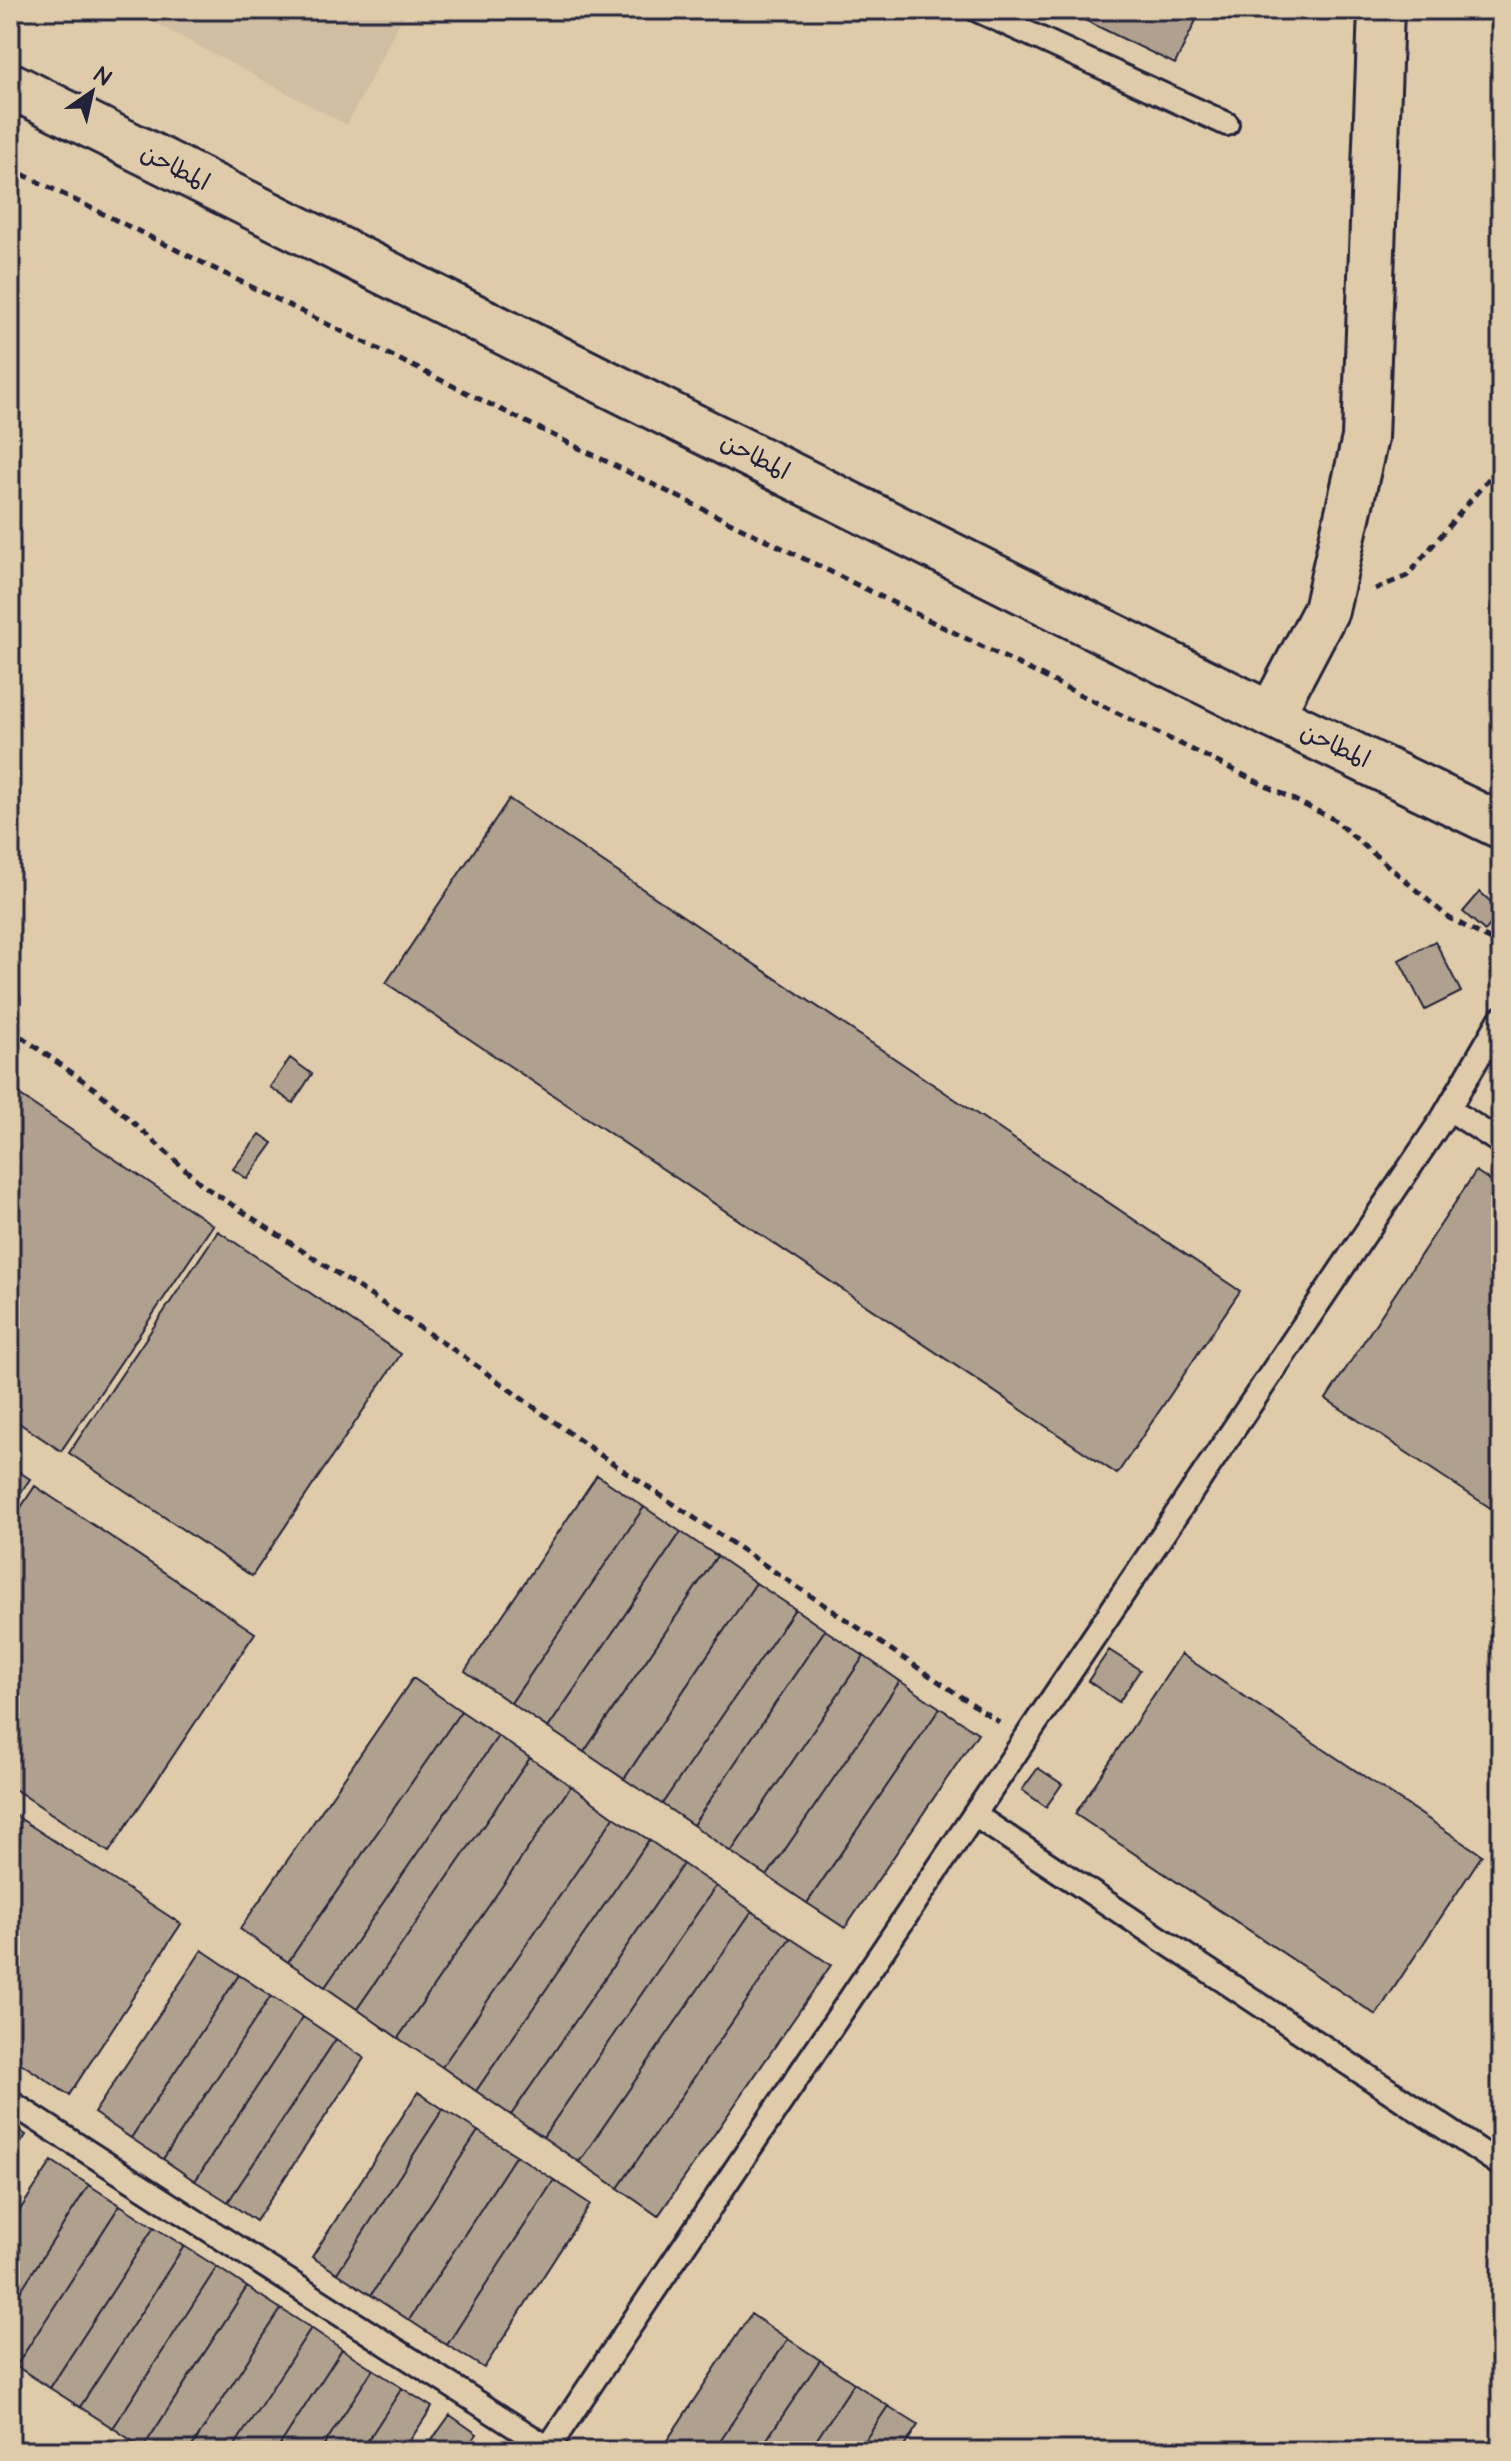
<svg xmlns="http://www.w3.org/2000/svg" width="1511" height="2461" font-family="'Architects Daughter','Playpen Sans Arabic',sans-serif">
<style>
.built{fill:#d1bea2}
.building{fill:#b0a18f;stroke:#22223b;stroke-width:2}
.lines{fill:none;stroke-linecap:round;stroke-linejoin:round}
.service-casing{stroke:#22223b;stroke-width:28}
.tertiary-casing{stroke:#22223b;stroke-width:50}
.secondary-casing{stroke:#22223b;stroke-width:50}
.path{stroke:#22223b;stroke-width:5;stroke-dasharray:8 6;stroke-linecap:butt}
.service{stroke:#dfcbaa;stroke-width:22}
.tertiary{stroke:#dfcbaa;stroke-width:44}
.secondary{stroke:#dfcbaa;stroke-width:44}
.labels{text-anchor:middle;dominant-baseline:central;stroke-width:6;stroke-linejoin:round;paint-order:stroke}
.street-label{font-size:24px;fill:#22223b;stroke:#dfcbaa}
</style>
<rect width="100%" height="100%" fill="#dfcbaa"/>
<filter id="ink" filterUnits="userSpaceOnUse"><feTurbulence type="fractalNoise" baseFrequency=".0125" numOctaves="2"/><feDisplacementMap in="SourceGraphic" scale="16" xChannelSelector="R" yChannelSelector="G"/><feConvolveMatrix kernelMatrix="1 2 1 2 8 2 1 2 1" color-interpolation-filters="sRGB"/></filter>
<g filter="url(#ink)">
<path class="built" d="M 131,10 L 406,10 L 347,125 Z"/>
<path class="building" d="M 1064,10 L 1201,10 L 1175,64 Z
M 509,799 L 1240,1291 L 1117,1474 L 386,983 Z
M 1480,892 L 1501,911 L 1485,931 L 1463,912 Z
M 1435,941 L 1461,992 L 1425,1010 L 1399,960 Z
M 290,1058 L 312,1074 L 293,1103 L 270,1087 Z
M 10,1089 L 213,1225 L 61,1451 L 10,1417 Z
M 260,1134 L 273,1143 L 247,1179 L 233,1169 Z
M 1476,1171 L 1501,1188 L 1501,1515 L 1326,1399 Z
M 218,1231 L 401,1354 L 252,1576 L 69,1453 Z
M 10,1466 L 30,1479 L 10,1508 Z
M 597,1475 L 644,1507 L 511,1703 L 465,1671 Z
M 35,1486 L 255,1633 L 109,1852 L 10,1786 L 10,1524 Z
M 644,1507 L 681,1532 L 548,1728 L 511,1703 Z
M 681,1532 L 717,1556 L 584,1752 L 548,1728 Z
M 717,1556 L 756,1583 L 624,1779 L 584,1752 Z
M 756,1583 L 795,1609 L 662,1804 L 624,1779 Z
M 795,1609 L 825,1630 L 693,1825 L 662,1804 Z
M 825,1630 L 864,1656 L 731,1852 L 693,1825 Z
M 1109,1650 L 1140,1670 L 1119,1702 L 1088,1681 Z
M 1181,1654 L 1482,1855 L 1376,2015 L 1075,1814 Z
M 864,1656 L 900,1681 L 767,1876 L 731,1852 Z
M 413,1678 L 461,1711 L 288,1962 L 240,1929 Z
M 900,1681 L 940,1708 L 807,1903 L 767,1876 Z
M 940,1708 L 978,1733 L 845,1928 L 807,1903 Z
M 461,1711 L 498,1736 L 325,1987 L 288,1962 Z
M 498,1736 L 530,1758 L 357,2009 L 325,1987 Z
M 530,1758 L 571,1786 L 398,2038 L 357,2009 Z
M 1038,1768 L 1062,1784 L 1046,1807 L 1022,1790 Z
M 571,1786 L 614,1817 L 442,2067 L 398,2038 Z
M 10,1812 L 181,1924 L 69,2095 L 10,2056 Z
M 614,1817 L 649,1840 L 476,2091 L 442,2067 Z
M 649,1840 L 683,1864 L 511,2115 L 476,2091 Z
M 683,1864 L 716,1886 L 543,2137 L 511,2115 Z
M 716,1886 L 752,1911 L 579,2162 L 543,2137 Z
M 752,1911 L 790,1938 L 618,2188 L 579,2162 Z
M 790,1938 L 831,1965 L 658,2216 L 618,2188 Z
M 202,1950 L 239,1975 L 131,2138 L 94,2113 Z
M 239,1975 L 271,1996 L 163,2159 L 131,2138 Z
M 271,1996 L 303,2017 L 195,2181 L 163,2159 Z
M 303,2017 L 336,2039 L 228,2202 L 195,2181 Z
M 336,2039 L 364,2058 L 256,2221 L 228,2202 Z
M 418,2092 L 443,2109 L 337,2273 L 312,2257 Z
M 443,2109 L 478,2131 L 371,2295 L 337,2273 Z
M 10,2125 L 26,2135 L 10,2160 Z
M 478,2131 L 516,2155 L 409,2320 L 371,2295 Z
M 516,2155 L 554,2180 L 447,2345 L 409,2320 Z
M 52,2161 L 89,2185 L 10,2307 L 10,2225 Z
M 554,2180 L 590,2204 L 484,2368 L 447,2345 Z
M 89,2185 L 120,2205 L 16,2366 L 10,2362 L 10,2307 Z
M 120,2205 L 154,2227 L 50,2388 L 16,2366 Z
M 154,2227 L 184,2246 L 80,2407 L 50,2388 Z
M 184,2246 L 217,2267 L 113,2428 L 80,2407 Z
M 217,2267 L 247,2287 L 143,2448 L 113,2428 Z
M 247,2287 L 281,2309 L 189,2451 L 148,2451 L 143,2448 Z
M 281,2309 L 311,2328 L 231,2451 L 189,2451 Z
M 751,2314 L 788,2339 L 713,2451 L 660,2451 Z
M 311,2328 L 342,2349 L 276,2451 L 231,2451 Z
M 788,2339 L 820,2360 L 759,2451 L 713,2451 Z
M 342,2349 L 373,2369 L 320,2451 L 276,2451 Z
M 820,2360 L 854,2383 L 809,2451 L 759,2451 Z
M 373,2369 L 402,2388 L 361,2451 L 320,2451 Z
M 854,2383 L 888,2406 L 858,2451 L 809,2451 Z
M 402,2388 L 432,2407 L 403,2451 L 361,2451 Z
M 888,2406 L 918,2425 L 901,2451 L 858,2451 Z
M 450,2415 L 477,2434 L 465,2451 L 424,2451 Z"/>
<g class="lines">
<g class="service-casing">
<path id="service" d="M 977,10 L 1227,124
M 1449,1109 L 1501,1143
M 976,1816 L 1501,2165
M 10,2102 L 553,2451
M 546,2451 L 1443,1118 L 1501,1018"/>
</g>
<g class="tertiary-casing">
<path id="tertiary" d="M 1271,715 L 1326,610 L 1365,438 L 1381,10"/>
</g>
<g class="secondary-casing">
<path id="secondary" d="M 10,85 L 1271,715 L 1501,826"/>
</g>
<path class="path" d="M 10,168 L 1333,819 L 1449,918 L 1501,945
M 1375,589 L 1407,576 L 1501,464
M 10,985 L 19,995 L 19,1035
M 10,1042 L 19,1035 L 99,1092 L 205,1187 L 463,1356 L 596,1452 L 999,1722"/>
<use href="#service" class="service"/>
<use href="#tertiary" class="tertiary"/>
<use href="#secondary" class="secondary"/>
</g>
</g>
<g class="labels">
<g class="street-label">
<text transform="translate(175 168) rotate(27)">المطاحن</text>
<text transform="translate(755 457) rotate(27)">المطاحن</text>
<text transform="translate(1335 746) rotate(25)">المطاحن</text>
</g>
</g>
<rect width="1511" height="2461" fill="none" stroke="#dfcbaa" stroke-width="40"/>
<rect x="20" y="20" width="1471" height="2421" fill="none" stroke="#22223b" stroke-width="3" filter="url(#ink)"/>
<g transform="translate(92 92) rotate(34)" stroke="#dfcbaa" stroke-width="6" paint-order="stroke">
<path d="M0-6L14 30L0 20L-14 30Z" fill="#22223b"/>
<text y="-12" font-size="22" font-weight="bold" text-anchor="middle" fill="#22223b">N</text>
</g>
</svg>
